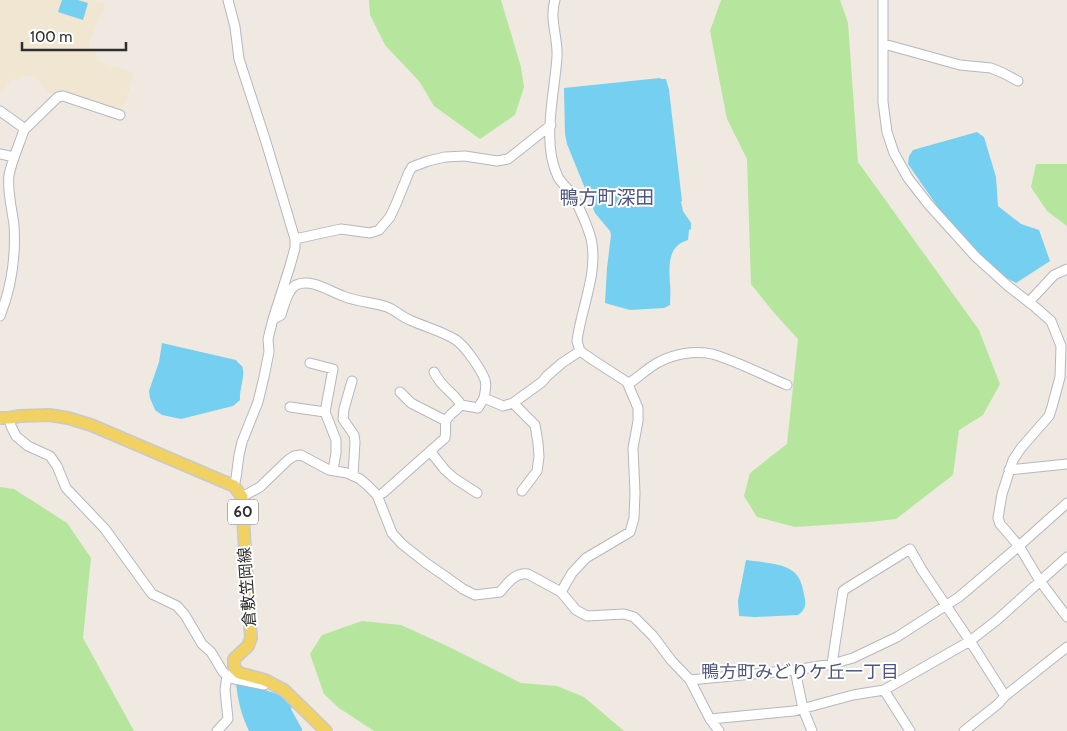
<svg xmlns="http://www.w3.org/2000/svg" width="1067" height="731" font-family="Cabin,'Noto Sans JP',sans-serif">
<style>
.education{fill:#f0e6d1}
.green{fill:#b6e59e}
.water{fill:#75cff0}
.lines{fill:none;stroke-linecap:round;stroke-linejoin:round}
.minor-casing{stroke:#b4b7c1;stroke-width:11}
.major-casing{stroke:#c9c9c9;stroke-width:14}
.minor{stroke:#fff;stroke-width:9}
.major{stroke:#f2d163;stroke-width:11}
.labels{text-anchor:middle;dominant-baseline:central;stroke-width:4;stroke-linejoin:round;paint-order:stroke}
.shield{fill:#fff;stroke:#6d6d6d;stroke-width:1}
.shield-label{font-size:15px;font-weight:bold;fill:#2e2e2e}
.street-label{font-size:16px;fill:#2e2e2e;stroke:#fff}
.neighbourhood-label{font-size:18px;fill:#4d5680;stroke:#fff}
.quarter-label{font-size:19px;fill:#4d5680;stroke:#fff}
</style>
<rect width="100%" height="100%" fill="#efe9e1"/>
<path class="education" d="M 0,0 L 91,0 L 105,4 L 90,40 L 89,48 L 96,51 L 97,61 L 134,73 L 122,113 L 56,91 L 49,94 L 36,77 L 22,75 L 17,81 L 13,79 L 0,93 Z"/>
<path class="green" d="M 369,0 L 501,0 L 521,67 L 524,87 L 515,115 L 480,139 L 434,106 L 419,81 L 385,45 L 370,15 Z
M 721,0 L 840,0 L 848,23 L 858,162 L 979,330 L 1000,384 L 983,415 L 959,430 L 953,475 L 896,519 L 869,522 L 795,527 L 757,517 L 744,496 L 750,473 L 787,444 L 798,339 L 775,314 L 751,284 L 747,159 L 727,119 L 710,31 Z
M 1036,164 L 1067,164 L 1067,226 L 1047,211 L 1031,187 Z
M 0,487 L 14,489 L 67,523 L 91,558 L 83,638 L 134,731 L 0,731 Z
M 362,621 L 401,625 L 445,645 L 521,683 L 557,686 L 584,697 L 624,731 L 374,731 L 339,708 L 324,694 L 310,654 L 322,635 Z"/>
<path class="water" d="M 62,0 L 78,0 L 88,3 L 83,20 L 58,12 Z
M 660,78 L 661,79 L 666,79 L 669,90 L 682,201 L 681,202 L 683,211 L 691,223 L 691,229 L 689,230 L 688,240 C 667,246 669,267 670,284 C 671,291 670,298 670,305 L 664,308 L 630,310 L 605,303 L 607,268 L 611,235 L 610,231 L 595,213 L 567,144 L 565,134 L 564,88 Z
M 977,132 L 984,137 L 996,177 L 998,206 L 1021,224 L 1039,230 L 1050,261 L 1016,283 L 1003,276 L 970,244 L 944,216 L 908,164 L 909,156 L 913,150 Z
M 162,343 L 236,360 C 236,360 241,366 242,366 C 246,374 239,390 240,400 L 233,406 L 181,419 L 162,415 L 155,410 L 150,398 L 149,391 L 159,362 Z
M 746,560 C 759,562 786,563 795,573 C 802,580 803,590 805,599 C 806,606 804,611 798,615 L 755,617 L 739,616 L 738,601 Z
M 236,683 C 257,687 275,692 294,701 L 291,709 L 302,729 L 302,731 L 249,731 C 241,714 238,701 236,683 Z"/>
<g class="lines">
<g class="minor-casing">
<path id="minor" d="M 228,0 L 235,27 L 239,59 L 266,142 L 295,239 L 295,248 L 290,266 L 273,319 L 268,339 L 269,352 L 264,377 L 258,402 L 242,442 L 239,455 L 236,478 L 234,486
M 555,0 C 549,19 558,37 557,56 C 555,93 541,142 558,177 C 561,183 568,188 572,195 C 578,204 591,233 592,244 C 597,276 581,309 577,341 L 580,351 L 593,360 L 627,382 L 638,408 L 638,421 L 633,448 L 635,493 L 634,518 L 630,532 L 586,558 L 572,573 L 561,592
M 883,0 L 883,102 L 887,132 L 894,153 L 908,178 L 929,205 L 976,257 L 1008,286 L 1035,307 L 1051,321 L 1061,346 L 1060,377 L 1052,407 L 1049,416 L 1021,448 L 1013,460 L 1002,494 L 998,518 L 1000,524 L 1019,546 L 1040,581 L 1067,617
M 884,44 L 960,65 L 991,68 L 1003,73 L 1018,81
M 0,111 L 21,126 L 24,130 C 19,145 12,160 9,175 C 7,191 12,209 14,225 C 16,257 12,286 0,316
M 24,130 L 58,97 L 63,96 L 120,115
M 0,154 L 14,157
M 295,239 L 341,229 L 370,233 L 379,230 L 390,217 L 396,204 L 409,172 L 412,167 L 428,161 L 445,157 L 465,156 L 497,161 L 508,159 L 551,125
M 1029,302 L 1054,275 L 1067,269
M 274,319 L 281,315 C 284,306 287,290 296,285 C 311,278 329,291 343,296 C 357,302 373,302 387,307 C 395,310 402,317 410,320 C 425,327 442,331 456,340 C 465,346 481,369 485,380 C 487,385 485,392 484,398 L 503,406 L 513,403 L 542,382 L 547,376 L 562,363 L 580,351
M 310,363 L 333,369 L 325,412 L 336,440 L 336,453 L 333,470
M 434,372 C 442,389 454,392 461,405
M 352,381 L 344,409 L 343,419 L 354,435 L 355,442 L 353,476
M 627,382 L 631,382 C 640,376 649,367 659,362 C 674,354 695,350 712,354 C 737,361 763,375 787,385
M 400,392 L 411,403 L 446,421
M 513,403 L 535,425 L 538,443 L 539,457 L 537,471 L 522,491
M 290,407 L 325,412
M 9,418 L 11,426 L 16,436 L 28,446 L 50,456 L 57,466 L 66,488 L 105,529 L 152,594 L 177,606 L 185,615 L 202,644 L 211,652 L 223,672 L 230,678 L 264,685
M 430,451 L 445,470 L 454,478 L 477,493
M 1009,470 L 1067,464
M 383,493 L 445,438 C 446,433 445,425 446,421 C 448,415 457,410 461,405 L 478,408 L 484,398
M 242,497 L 260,487 L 288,460 L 294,456 L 301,455 L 329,470 L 347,473 L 360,479 L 367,485 L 377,495 L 392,533 L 402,544 L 426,563 L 442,574 L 463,589 L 475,595 L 500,592 C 508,583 515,572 528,574 L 561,592 L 576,610 L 587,616 L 624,614 L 634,617 L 653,636 L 671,660 L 690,680 L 710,719 L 719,731
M 832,664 L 843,591 L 847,588 L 910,549 L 922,570 L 970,641 L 1005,696
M 795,670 L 803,709 L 812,731
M 690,680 L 795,670 L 832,664 L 853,658 L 897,637 L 959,597 L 1019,546 L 1067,503
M 884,690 L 910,731
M 710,719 L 794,711 L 853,695 L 884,690 L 970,641 L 997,620 L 1067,557
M 217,731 L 228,719 L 225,690 L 227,675
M 964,731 L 998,704 L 1005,696 L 1067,647"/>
</g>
<g class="major-casing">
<path id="major" d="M 0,418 L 9,418 L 20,416 L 49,415 L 68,418 L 91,425 L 234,486 L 242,497 L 245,552 L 251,638 L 248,646 L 234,659 L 234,667 L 239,673 L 265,680 L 284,690 L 326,731"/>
</g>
<use href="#minor" class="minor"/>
<use href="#major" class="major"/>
</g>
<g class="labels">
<rect class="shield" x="228" y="499.5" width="30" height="25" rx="4"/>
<g class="shield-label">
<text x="243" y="512">60</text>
</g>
<g class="street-label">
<text transform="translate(247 587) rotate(-94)">倉敷笠岡線</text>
</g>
<g class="neighbourhood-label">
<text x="800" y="672">鴨方町みどりケ丘一丁目</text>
</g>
<g class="quarter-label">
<text x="607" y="197">鴨方町深田</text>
</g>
</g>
<path d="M22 42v8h104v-8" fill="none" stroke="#2e2e2e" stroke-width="2.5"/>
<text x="30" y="42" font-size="15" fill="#2e2e2e" stroke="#ffffff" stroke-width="4" paint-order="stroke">100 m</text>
</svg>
